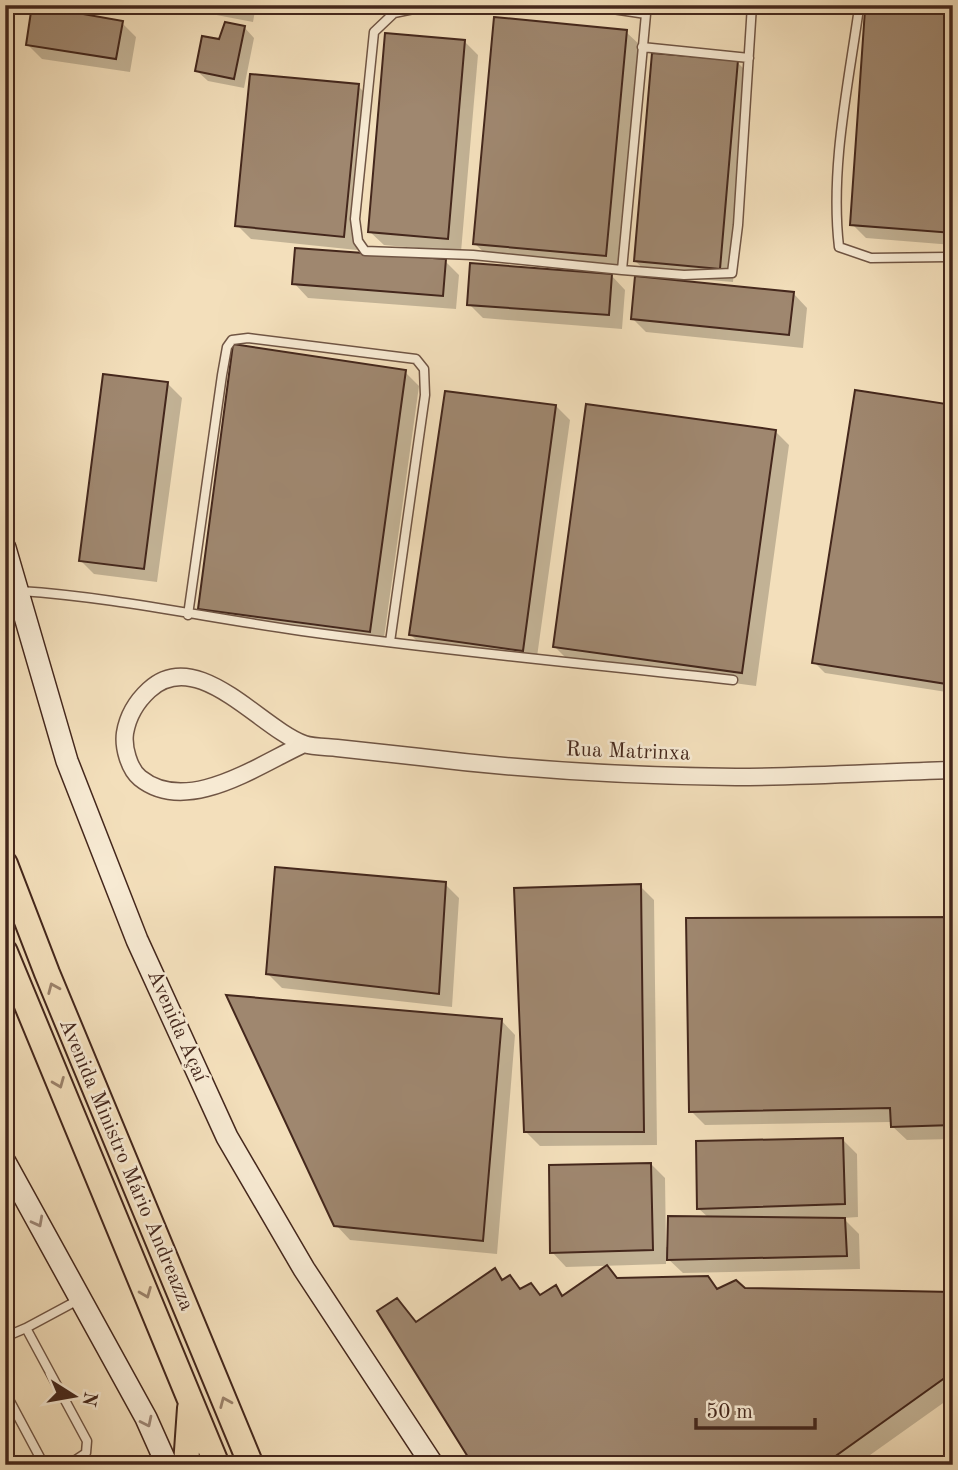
<svg xmlns="http://www.w3.org/2000/svg" width="958" height="1470" font-family="'Old Standard TT',serif">
<style>
.shadow{fill:#0003}
.building{fill:#9f876f;stroke:#44271c;stroke-width:2}
.lines{fill:none;stroke-linecap:round;stroke-linejoin:round}
.lane-casing{stroke:#705544;stroke-width:11}
.street-casing{stroke:#705544;stroke-width:19}
.secondary-casing{stroke:#44271c;stroke-width:24}
.primary-casing{stroke:#44271c;stroke-width:28}
.lane{stroke:#f7ead3;stroke-width:8}
.street{stroke:#f7ead3;stroke-width:16}
.secondary{stroke:#f7ead3;stroke-width:21}
.primary{stroke:#f3dfbb;stroke-width:24}
.oneway{stroke:#9c836c}
.oneway2{stroke:#9e8878}
.labels{text-anchor:middle;dominant-baseline:central;stroke-width:5;stroke-linejoin:round;paint-order:stroke}
.street-label{font-size:21px;fill:#44271c;stroke:#f7ead3}
</style>
<rect width="100%" height="100%" fill="#f3dfbb"/>
<filter id="stains"><feTurbulence type="fractalNoise" baseFrequency=".00286" numOctaves="4"/><feColorMatrix values="0 0 0 0 .2 0 0 0 0 .09 0 0 0 0 .02 0 0 0 .5 -.17"/></filter>
<radialGradient id="worn" r=".72"><stop offset=".6" stop-color="#630" stop-opacity="0"/><stop offset="1" stop-color="#630" stop-opacity=".3"/></radialGradient>
<path class="shadow" d="M 164,5 L 256,5 L 253,22 Z
M 953,15 L 953,245 L 866,238 L 852,224 Z
M 122,23 L 136,37 L 130,72 L 42,59 L 28,45 Z
M 244,27 L 254,38 L 244,88 L 208,81 L 197,71 L 220,41 Z
M 626,32 L 641,46 L 619,270 L 489,257 L 474,243 Z
M 464,41 L 478,55 L 461,252 L 384,245 L 369,231 Z
M 737,62 L 751,76 L 733,282 L 650,275 L 635,261 Z
M 358,86 L 372,100 L 357,250 L 251,239 L 237,225 Z
M 445,261 L 459,275 L 456,309 L 308,298 L 294,283 Z
M 611,275 L 625,290 L 622,329 L 483,318 L 469,304 Z
M 793,293 L 807,308 L 803,348 L 646,332 L 632,318 Z
M 405,372 L 419,386 L 383,645 L 214,622 L 200,608 Z
M 168,384 L 182,398 L 157,582 L 94,574 L 80,560 Z
M 556,406 L 570,420 L 536,664 L 425,649 L 411,635 Z
M 953,407 L 953,693 L 825,673 L 814,662 Z
M 775,431 L 789,445 L 756,686 L 569,661 L 555,647 Z
M 445,884 L 459,898 L 452,1007 L 282,988 L 268,974 Z
M 640,886 L 654,900 L 657,1145 L 540,1146 L 526,1132 Z
M 953,919 L 953,1139 L 907,1140 L 892,1126 L 892,1122 L 705,1125 L 691,1111 Z
M 501,1020 L 515,1035 L 497,1254 L 350,1240 L 336,1225 Z
M 843,1140 L 857,1154 L 858,1217 L 843,1218 L 859,1234 L 860,1269 L 683,1273 L 666,1257 L 666,1264 L 566,1267 L 552,1252 L 651,1164 L 665,1178 L 666,1247 L 669,1247 L 709,1218 L 699,1209 Z
M 607,1267 L 619,1279 L 708,1278 L 720,1290 L 953,1294 L 953,1396 L 856,1465 L 475,1465 L 396,1300 L 417,1323 L 495,1270 L 504,1280 L 509,1277 L 522,1290 L 531,1285 L 542,1296 L 555,1287 L 565,1296 Z
M 953,1457 L 953,1465 L 942,1465 Z"/>
<path class="building" d="M 32,5 L 123,21 L 116,59 L 26,45 Z
M 865,10 L 953,13 L 953,233 L 850,225 Z
M 494,17 L 627,30 L 606,256 L 473,244 Z
M 225,22 L 245,26 L 234,79 L 195,71 L 202,36 L 219,39 Z
M 385,33 L 465,40 L 448,239 L 368,232 Z
M 652,53 L 738,60 L 720,269 L 634,261 Z
M 250,74 L 359,84 L 344,237 L 235,226 Z
M 295,248 L 446,259 L 443,296 L 292,284 Z
M 470,263 L 612,274 L 609,315 L 467,305 Z
M 635,276 L 794,292 L 789,335 L 631,319 Z
M 233,344 L 406,370 L 370,632 L 198,609 Z
M 103,374 L 168,382 L 144,569 L 79,561 Z
M 855,390 L 953,405 L 953,685 L 812,663 Z
M 445,391 L 556,405 L 523,651 L 409,635 Z
M 586,404 L 776,430 L 742,673 L 553,647 Z
M 275,867 L 446,882 L 439,994 L 266,974 Z
M 641,884 L 644,1132 L 524,1132 L 514,888 Z
M 953,917 L 953,1125 L 891,1127 L 890,1108 L 689,1112 L 686,918 Z
M 226,995 L 502,1019 L 483,1241 L 334,1226 Z
M 843,1138 L 845,1204 L 697,1209 L 696,1141 Z
M 651,1163 L 653,1250 L 550,1253 L 549,1165 Z
M 668,1216 L 845,1218 L 847,1256 L 667,1260 Z
M 607,1265 L 617,1278 L 708,1276 L 717,1289 L 736,1280 L 745,1288 L 953,1292 L 953,1372 L 823,1465 L 473,1465 L 377,1311 L 397,1298 L 416,1322 L 495,1268 L 502,1280 L 510,1275 L 520,1289 L 531,1283 L 540,1295 L 556,1285 L 562,1296 Z"/>
<g class="lines">
<g class="lane-casing">
<path id="lane" d="M 433,5 L 394,13 L 374,32 L 355,219 L 358,241 L 365,251 L 473,255 L 622,270
M 586,5 L 646,14 L 622,270 L 684,275 L 732,273 L 738,225 L 752,5
M 862,5 L 859,8 C 848,86 830,169 839,247 L 871,258 L 947,257
M 642,47 L 749,58
M 20,591 C 114,597 208,618 302,631 C 445,651 589,664 733,680
M 188,615 L 222,375 L 227,347 L 232,340 L 248,338 L 416,359 L 424,369 L 425,395 L 390,642
M 952,862 L 953,862
M 5,1337 L 26,1328
M 5,1392 L 44,1465
M 68,1465 L 86,1453 L 87,1441 L 26,1328 L 80,1299"/>
</g>
<g class="street-casing">
<path id="street" d="M 304,744 C 258,765 187,816 140,778 C 129,769 123,747 125,733 C 128,715 136,702 149,690 C 197,645 260,728 304,744 C 313,747 327,747 337,748 C 365,751 392,754 420,757 C 525,770 630,776 736,777 C 808,777 881,772 953,770"/>
</g>
<g class="secondary-casing">
<path id="secondary" d="M 5,548 L 67,761 L 137,940 L 227,1137 L 304,1269 L 433,1465
M 5,1162 L 146,1418 L 167,1465"/>
</g>
<g class="primary-casing">
<path id="primary" d="M 5,864 L 47,973 L 251,1465
M 5,952 L 217,1465
M 186,1465 L 190,1408"/>
</g>
<use href="#lane" class="lane"/>
<use href="#street" class="street"/>
<use href="#secondary" class="secondary"/>
<use href="#primary" class="primary"/>
</g>
<defs><path id="oneway-chevron" d="M-2-3.5L2.5 0L-2 3.5" fill="none" stroke-width="1.6" stroke-linecap="round" stroke-linejoin="round" transform="scale(1.75)"/></defs>
<g class="oneway">
<use href="#oneway-chevron" transform="translate(53 988) rotate(-113)"/>
<use href="#oneway-chevron" transform="translate(59 1083) rotate(68)"/>
<use href="#oneway-chevron" transform="translate(146 1293) rotate(68)"/>
<use href="#oneway-chevron" transform="translate(225 1402) rotate(-113)"/>
</g>
<g class="oneway2">
<use href="#oneway-chevron" transform="translate(38 1222) rotate(62)"/>
<use href="#oneway-chevron" transform="translate(147 1422) rotate(64)"/>
</g>
<g class="labels">
<g class="street-label">
<text transform="translate(628 752) rotate(2)">Rua Matrinxa</text>
<text transform="translate(177 1026) rotate(66)">Avenida Açaí</text>
<text transform="translate(126 1165) rotate(67)">Avenida Ministro Mário Andreazza</text>
</g>
</g>
<rect width="958" height="1470" fill="none" stroke="#f3dfbb" stroke-width="28"/>
<rect x="7" y="7" width="944" height="1456" fill="none" stroke="#44271c" stroke-width="3.5"/>
<rect x="14" y="14" width="930" height="1442" fill="none" stroke="#44271c" stroke-width="2"/>
<g transform="translate(74 1396) rotate(101)" stroke="#f7ead3" stroke-width="5" paint-order="stroke">
<path d="M0-5L12 26L0 18L-12 26Z" fill="#44271c"/>
<text y="-10" font-size="19" font-weight="bold" text-anchor="middle" fill="#44271c">N</text>
</g>
<path d="M696 1418v10h119v-10" fill="none" stroke="#44271c" stroke-width="3.5"/>
<text x="706" y="1418" font-size="21" fill="#44271c" stroke="#f7ead3" stroke-width="5" paint-order="stroke">50 m</text>
<rect width="100%" height="100%" filter="url(#stains)"/>
<rect width="100%" height="100%" fill="url(#worn)"/>
</svg>
